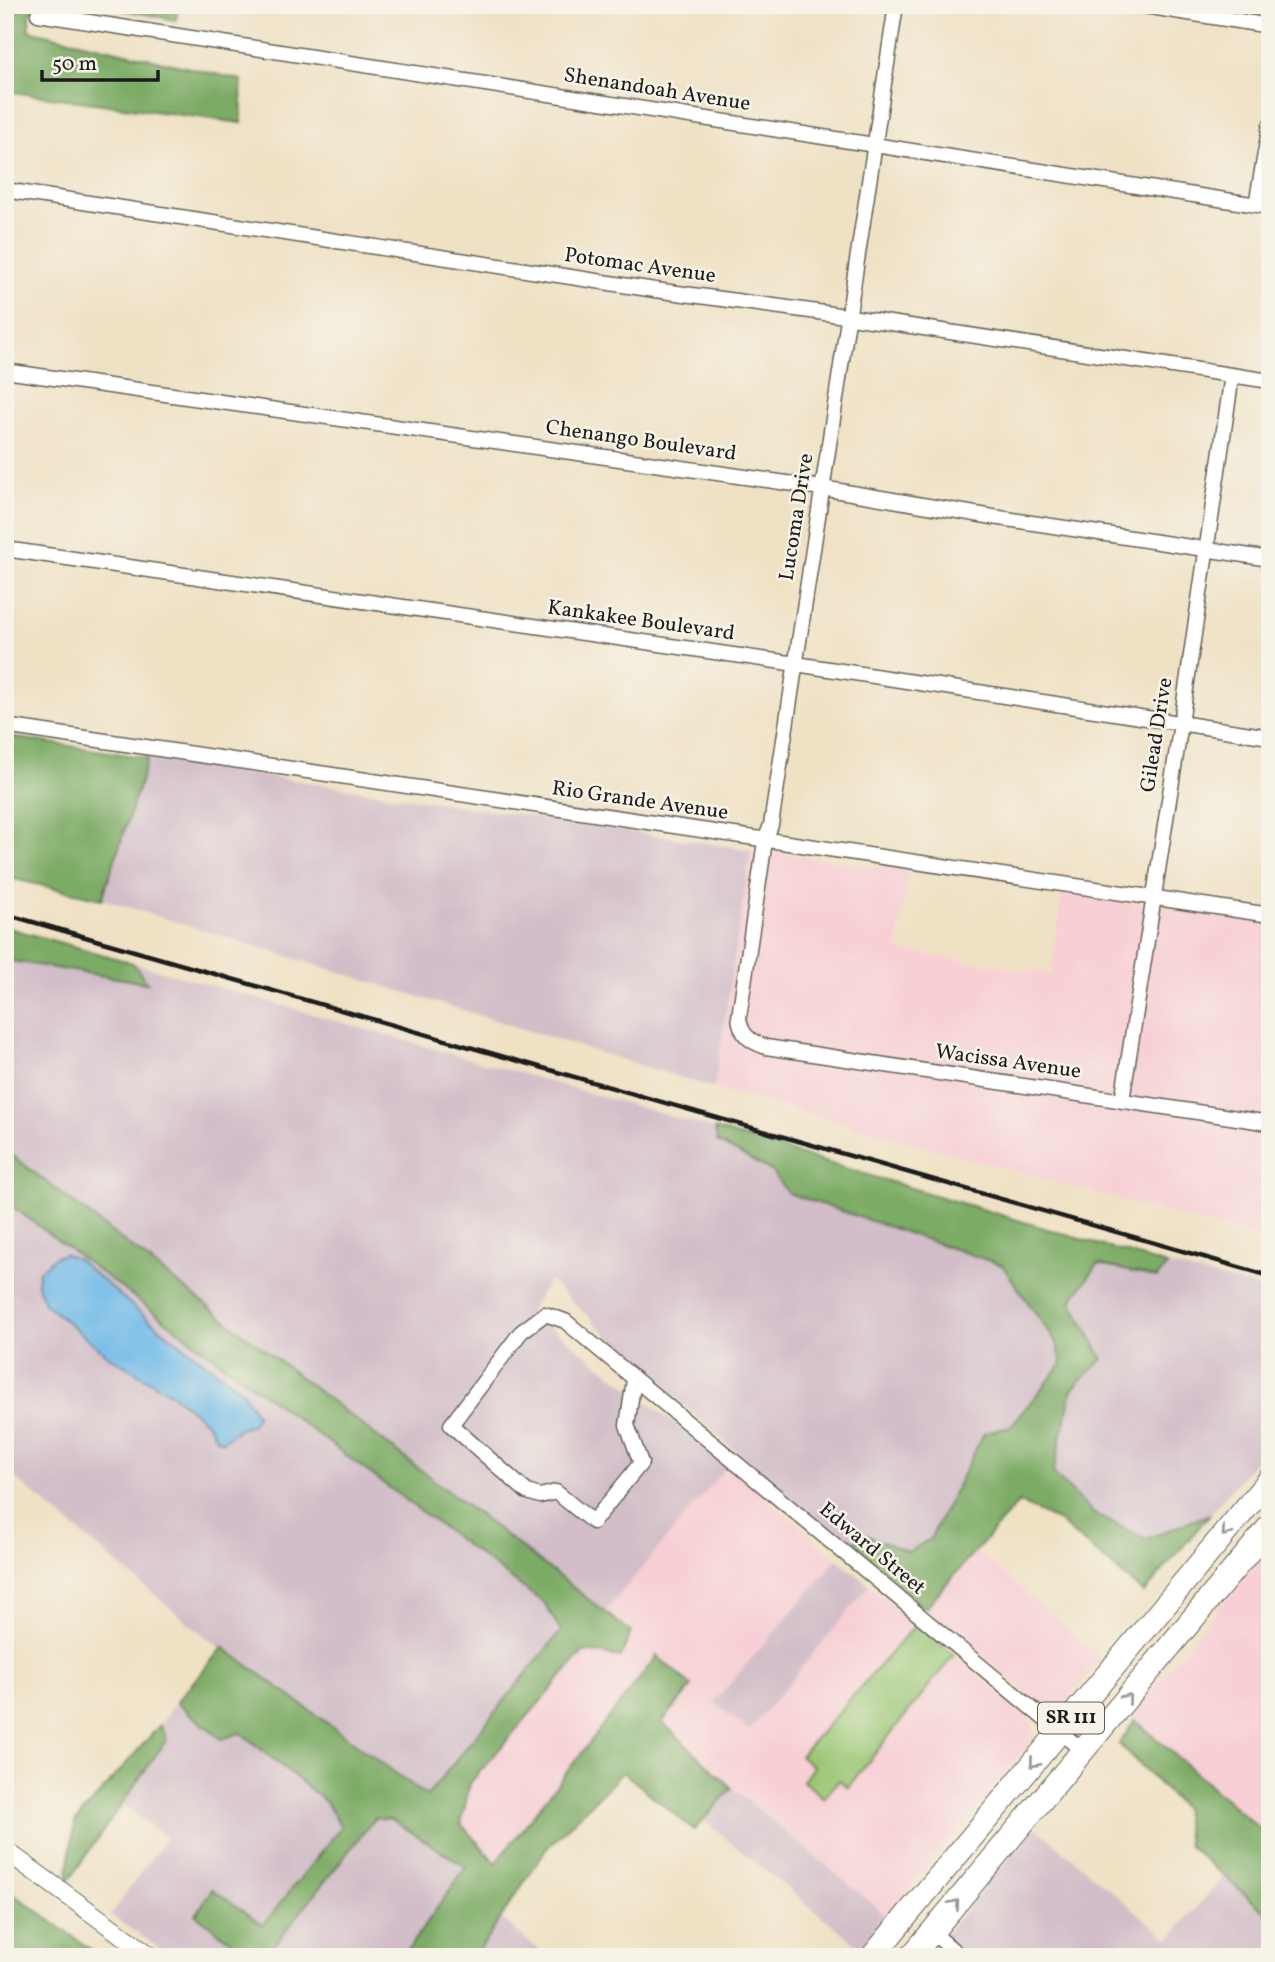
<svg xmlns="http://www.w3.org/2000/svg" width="1275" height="1962" font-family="Vollkorn,serif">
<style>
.built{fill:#f7cfd5}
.industrial{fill:#d2bdc8;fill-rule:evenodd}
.green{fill:#9ac673;stroke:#5b7148;stroke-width:2}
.forest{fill:#7bab65;stroke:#4c6440;stroke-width:2}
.water{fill:#6fb9e8;stroke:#466a82;stroke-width:2}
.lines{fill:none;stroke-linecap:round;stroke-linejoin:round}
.minor-casing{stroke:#666157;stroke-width:17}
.tertiary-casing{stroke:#666157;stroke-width:20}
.primary-casing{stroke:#666157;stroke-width:25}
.minor{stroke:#fff;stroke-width:14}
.tertiary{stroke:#fff;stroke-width:18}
.primary{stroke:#fff;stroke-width:23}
.rail{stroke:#1c1c1c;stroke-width:4.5}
.oneway{stroke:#999}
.labels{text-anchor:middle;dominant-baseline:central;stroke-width:5;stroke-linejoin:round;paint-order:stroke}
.shield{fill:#f7f3e8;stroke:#5e5c59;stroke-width:2}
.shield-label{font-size:19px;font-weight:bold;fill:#1c1c1c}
.street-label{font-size:21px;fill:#1c1c1c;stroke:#f7f3e8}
</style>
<rect width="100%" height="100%" fill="#f7f3e8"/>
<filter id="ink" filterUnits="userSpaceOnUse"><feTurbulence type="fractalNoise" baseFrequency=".0143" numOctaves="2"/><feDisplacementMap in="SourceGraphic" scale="14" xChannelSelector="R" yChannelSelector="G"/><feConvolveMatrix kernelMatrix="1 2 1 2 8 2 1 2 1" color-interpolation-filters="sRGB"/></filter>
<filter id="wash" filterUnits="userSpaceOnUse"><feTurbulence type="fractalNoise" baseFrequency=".00686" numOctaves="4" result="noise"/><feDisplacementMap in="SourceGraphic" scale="28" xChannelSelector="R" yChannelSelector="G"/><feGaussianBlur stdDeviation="1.57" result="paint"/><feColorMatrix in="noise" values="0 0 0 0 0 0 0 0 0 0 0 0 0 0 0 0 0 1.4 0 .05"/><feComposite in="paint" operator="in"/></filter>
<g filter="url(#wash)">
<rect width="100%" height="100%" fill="#efe1c4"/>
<path class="built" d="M 751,850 L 908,871 L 897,950 L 1051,974 L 1062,893 L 1270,923 L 1270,1241 L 714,1088 Z
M 728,1465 L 837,1559 L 715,1702 L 749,1731 L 870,1585 L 916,1624 L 800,1756 L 814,1767 L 804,1781 L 824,1798 L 839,1780 L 849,1787 L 954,1655 L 1033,1723 L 1034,1738 L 887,1916 L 732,1788 L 662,1722 L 496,1863 L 461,1824 L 470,1783 L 584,1651 L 631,1632 L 605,1612 Z
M 1270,1546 L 1270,1838 L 1130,1715 Z
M 976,1550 L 1101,1658 L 1062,1706 L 1055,1708 L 1030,1697 L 925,1608 Z"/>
<path class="industrial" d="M 148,758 L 751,850 L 714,1088 L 102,899 Z
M 5,960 L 148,983 L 133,963 L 715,1129 L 718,1142 L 770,1170 L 789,1193 L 1002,1265 L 1057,1344 L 1062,1364 L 1010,1427 L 984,1433 L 930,1539 L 908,1552 L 867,1535 L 848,1546 L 705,1425 L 549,1280 L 530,1311 L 728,1465 L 605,1612 L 5,1150 Z
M 5,1201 L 545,1604 L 561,1631 L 427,1796 L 202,1634 L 5,1470 ZM 77,1259 L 148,1319 L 251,1426 L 240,1429 L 223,1441 L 217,1439 L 207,1423 L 173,1395 Z
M 1097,1264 L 1157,1277 L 1167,1265 L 1270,1290 L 1270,1443 L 1210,1514 L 1146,1539 L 1094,1514 L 1053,1474 L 1072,1389 L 1103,1359 L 1070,1301 Z
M 837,1559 L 870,1585 L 749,1731 L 714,1702 Z
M 176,1702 L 221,1739 L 241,1733 L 326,1802 L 341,1827 L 263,1926 L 213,1889 L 241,1950 L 236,1957 L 173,1957 L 110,1915 L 166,1838 L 121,1803 L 167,1739 L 160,1725 Z
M 732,1788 L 887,1916 L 860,1947 L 703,1820 Z
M 375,1818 L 391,1819 L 466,1867 L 407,1951 L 411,1957 L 265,1957 Z
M 1035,1827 L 1169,1939 L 1224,1876 L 1270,1916 L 1270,1957 L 952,1957 L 937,1944 Z
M 501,1918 L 547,1957 L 475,1957 Z"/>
<path class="green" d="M 916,1624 L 954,1655 L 848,1787 L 839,1780 L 824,1798 L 803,1781 L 813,1767 L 800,1756 Z"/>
<path class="forest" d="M 5,5 L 32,5 L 28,30 L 241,80 L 242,123 L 5,91 Z
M 100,5 L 178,5 L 176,20 Z
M 5,736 L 148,758 L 102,899 L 5,877 Z
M 5,927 L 133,963 L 148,983 L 5,960 Z
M 715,1129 L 1167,1265 L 1157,1278 L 1098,1264 L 1071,1301 L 1103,1359 L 1072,1389 L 1053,1473 L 1094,1514 L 1146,1539 L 1210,1514 L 1144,1593 L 1058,1521 L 1019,1502 L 925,1608 L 848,1546 L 867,1535 L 908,1552 L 930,1539 L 984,1433 L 1010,1427 L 1062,1364 L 1057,1344 L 1002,1265 L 788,1193 L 770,1170 L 717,1142 Z
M 5,1150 L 631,1632 L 621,1657 L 584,1651 L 470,1783 L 461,1824 L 496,1863 L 657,1656 L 692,1686 L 662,1722 L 732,1788 L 694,1830 L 623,1772 L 546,1849 L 475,1957 L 411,1957 L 407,1951 L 466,1867 L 391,1819 L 375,1818 L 265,1957 L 236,1957 L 241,1949 L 196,1915 L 212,1889 L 263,1925 L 341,1827 L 326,1802 L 241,1733 L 221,1739 L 176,1702 L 223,1647 L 427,1796 L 561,1631 L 545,1604 L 5,1201 Z
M 1135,1720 L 1270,1838 L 1270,1916 L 1188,1845 L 1183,1808 L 1119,1744 Z
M 160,1725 L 167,1739 L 66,1884 L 75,1822 Z
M 7,1889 L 101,1957 L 5,1957 Z"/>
<path class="water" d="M 64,1254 L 77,1259 L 148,1319 L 242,1391 L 257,1416 L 251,1426 L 239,1429 L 223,1441 L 217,1439 L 207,1423 L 173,1395 L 107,1355 L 44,1303 L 37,1282 L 39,1271 L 55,1257 Z"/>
</g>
<g filter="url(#ink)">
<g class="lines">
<g class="minor-casing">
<path id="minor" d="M 896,5 L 771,825 L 765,841 L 739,1017 C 741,1035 749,1041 766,1047 L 1270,1123
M 1138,5 L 1270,26
M 38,14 L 1270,207
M 5,190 L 655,290 L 825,313 L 1270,381
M 1256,205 L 1270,125
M 5,371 L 822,488 L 993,517 L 1270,559
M 5,549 L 796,664 L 1270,737
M 5,726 L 1270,915
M 1122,1101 L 1181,723 L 1232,375
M 634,1380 L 627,1425 L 641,1463 L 593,1522 L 556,1492 L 540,1496 L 527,1492 L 451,1425 L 521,1332 L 545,1314 L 565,1321 L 1083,1751
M 932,1932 L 961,1957"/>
</g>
<g class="tertiary-casing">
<path id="tertiary" d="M 5,1850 L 152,1957"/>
</g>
<g class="primary-casing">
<path id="primary" d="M 872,1957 L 1270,1479
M 911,1957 L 1270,1526"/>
</g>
<use href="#minor" class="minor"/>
<use href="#tertiary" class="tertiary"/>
<use href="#primary" class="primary"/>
<path class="rail" d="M 5,914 L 1270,1276"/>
</g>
<defs><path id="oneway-chevron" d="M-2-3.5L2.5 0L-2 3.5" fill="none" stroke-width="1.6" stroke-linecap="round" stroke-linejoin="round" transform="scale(1.75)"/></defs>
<g class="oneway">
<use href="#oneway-chevron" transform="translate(1226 1532) rotate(130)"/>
<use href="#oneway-chevron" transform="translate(1127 1698) rotate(-50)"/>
<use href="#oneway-chevron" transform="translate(1034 1763) rotate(130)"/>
<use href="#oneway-chevron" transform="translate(955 1904) rotate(-50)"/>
</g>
</g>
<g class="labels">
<rect class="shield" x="1038" y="1702.5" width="66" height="31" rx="5"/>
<g class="shield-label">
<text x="1071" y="1718">SR 111</text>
</g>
<g class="street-label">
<text transform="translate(657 90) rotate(9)">Shenandoah Avenue</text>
<text transform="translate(640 266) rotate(8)">Potomac Avenue</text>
<text transform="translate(641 441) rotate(8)">Chenango Boulevard</text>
<text transform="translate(797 517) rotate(-81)">Lucoma Drive</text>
<text transform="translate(641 621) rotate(8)">Kankakee Boulevard</text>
<text transform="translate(1157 735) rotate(-81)">Gilead Drive</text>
<text transform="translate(640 801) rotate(8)">Rio Grande Avenue</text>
<text transform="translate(1008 1062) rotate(8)">Wacissa Avenue</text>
<text transform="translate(872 1549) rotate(40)">Edward Street</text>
</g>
</g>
<rect width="1275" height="1962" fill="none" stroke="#f7f3e8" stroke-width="28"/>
<path d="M42 70v10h116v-10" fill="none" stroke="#1c1c1c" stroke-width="3.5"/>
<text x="52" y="70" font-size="21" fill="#1c1c1c" stroke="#f7f3e8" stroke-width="5" paint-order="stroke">50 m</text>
</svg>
